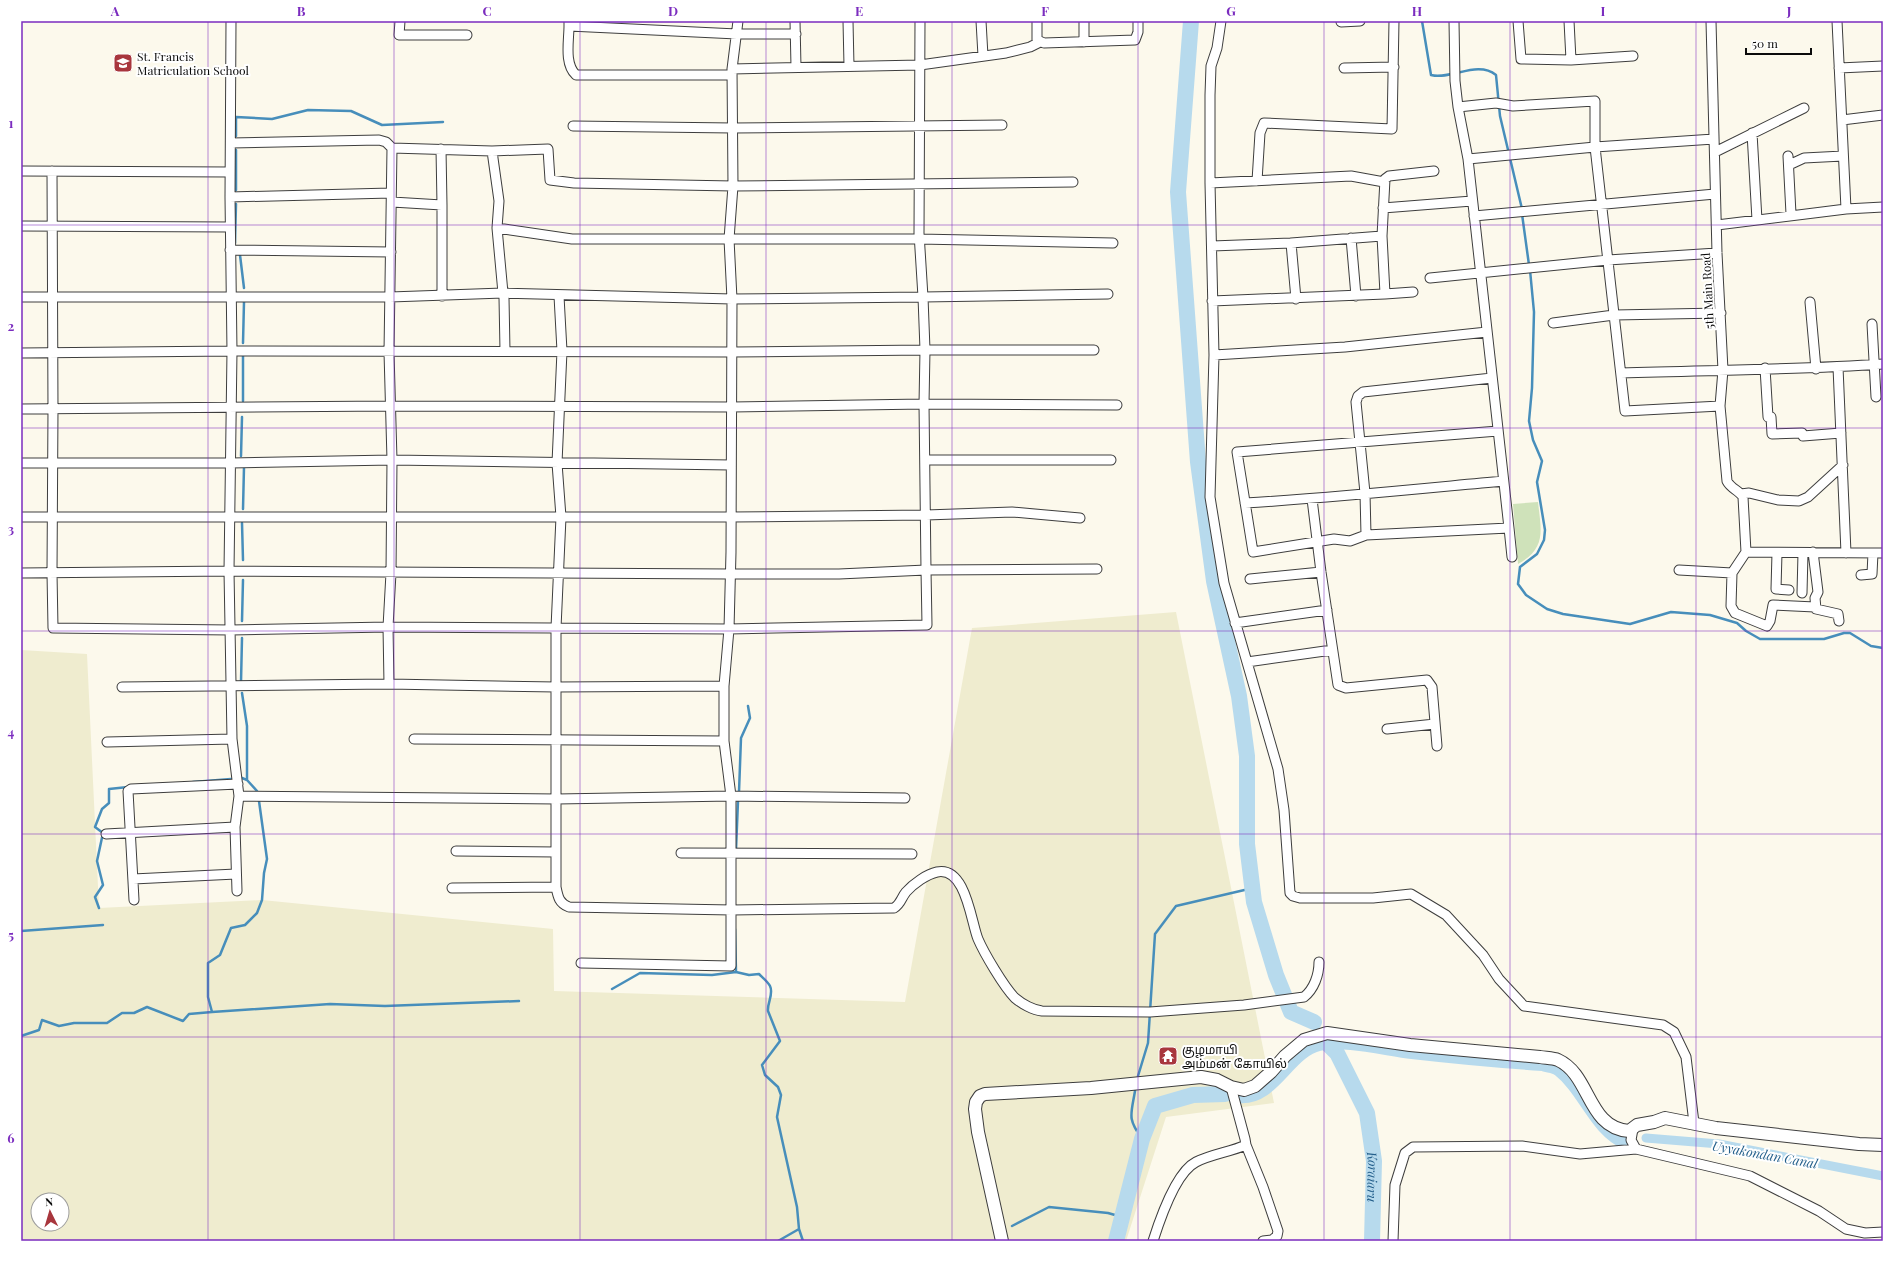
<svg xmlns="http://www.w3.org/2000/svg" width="1904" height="1262" font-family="'Playfair Display','Noto Sans Tamil',serif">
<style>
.farmland{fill:#efeccf;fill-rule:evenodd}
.green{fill:#cfe2ba}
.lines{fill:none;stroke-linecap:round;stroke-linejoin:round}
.stream{stroke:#478ebb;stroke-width:2.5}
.canal{stroke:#b7daed;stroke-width:9}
.river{stroke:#b7daed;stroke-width:16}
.minor-casing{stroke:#3e3e3e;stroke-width:11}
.tertiary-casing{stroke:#3e3e3e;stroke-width:14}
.minor{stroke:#fff;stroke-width:9}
.tertiary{stroke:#fff;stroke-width:12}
.grid{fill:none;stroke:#7b2cbf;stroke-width:1;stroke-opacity:0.55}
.labels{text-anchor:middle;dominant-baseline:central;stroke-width:4;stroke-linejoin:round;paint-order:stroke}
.poi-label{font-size:12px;fill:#0b0b0b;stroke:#fff;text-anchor:start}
.street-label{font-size:12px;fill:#0b0b0b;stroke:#fff}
.water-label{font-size:13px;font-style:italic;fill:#25608c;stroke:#fff}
.neatline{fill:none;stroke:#7b2cbf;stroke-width:1.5}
.grid-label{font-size:13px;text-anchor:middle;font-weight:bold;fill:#7b2cbf}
</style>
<rect width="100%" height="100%" fill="#fcf9ec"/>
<path class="farmland" d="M 1176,612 L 1274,1103 L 1166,1117 L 1126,1241 L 21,1241 L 21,650 L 87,654 L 99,908 L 262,900 L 553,929 L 554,991 L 905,1002 L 972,628 ZM 38,1200 L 62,1200 L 62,1224 L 38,1224 Z"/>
<path class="green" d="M 1538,502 C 1541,530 1547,548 1518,564 L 1513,504 Z"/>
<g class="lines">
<path class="stream" d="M 1422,21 L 1431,75 C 1452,80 1477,60 1496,75 L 1500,116 L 1522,209
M 236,136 L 236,117 L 272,119 L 308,110 L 351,111 L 382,125 L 443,122
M 236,150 L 236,190
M 1522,214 L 1529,265
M 235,243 L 236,204
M 240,255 L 244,288
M 1530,270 L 1534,312 L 1532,388 L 1529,421 L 1533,440 L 1542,461 L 1537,482 L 1545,530 L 1544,540 L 1537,554 L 1520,567 L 1518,584 L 1526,595 L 1547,609 L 1563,614 L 1630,624 L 1671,612 L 1710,615 L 1737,623 L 1746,631 L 1760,639 L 1824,639 L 1844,633 L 1850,633 L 1871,646 L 1883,648
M 243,343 L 244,302
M 243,355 L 243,401
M 241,456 L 242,417
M 243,509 L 244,467
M 242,523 L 243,560
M 242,621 L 243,580
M 241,682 L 242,638
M 242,693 L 247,726 L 247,780
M 242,778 L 247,780 L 257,791
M 193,782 L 231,779
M 739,792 L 741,738 L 750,718 L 748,706
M 736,850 L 738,801
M 99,908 L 95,897 L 103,885 L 97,861 L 103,833 L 95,827 L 102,809 L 109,803 L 109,789 L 128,787
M 735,929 L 736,972
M 21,931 L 103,925
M 612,989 L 640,973 L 712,975 L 736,972 L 749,975 L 759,974 C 762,977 768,982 770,986 C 774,994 767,1003 768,1011 L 780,1041 L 762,1065 L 765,1075 L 778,1087 L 781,1095 L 777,1117 L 797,1207 L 799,1229 L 803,1241
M 212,1012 L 330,1004 L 385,1006 L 519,1001
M 21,1036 L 39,1030 L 42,1020 L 59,1026 L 74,1023 L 107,1023 L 122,1013 L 134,1013 L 147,1007 L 183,1021 L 189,1014 L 212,1012 L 208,997 L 208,963 L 220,955 L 231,928 L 245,925 L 257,913 L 262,900 L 264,873 L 267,859 L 259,801
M 1138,1076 L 1148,1043 L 1155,934 L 1176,906 L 1253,888
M 1135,1091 C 1131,1115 1127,1118 1142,1139
M 1012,1226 L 1049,1207 L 1108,1213 L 1122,1217
M 778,1241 L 799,1229"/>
<path class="canal" d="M 1646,1138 L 1719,1144 L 1883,1176"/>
<g class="river">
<path d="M 1191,21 L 1178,192 L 1198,462 L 1214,581 L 1239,696 L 1247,756 L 1247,844 L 1254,902 L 1276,975 L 1291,1012 L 1314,1022"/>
<path id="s1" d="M 1326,1042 L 1337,1053 L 1367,1113 L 1374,1161 L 1372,1241"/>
<path d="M 1238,1095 C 1272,1100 1287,1050 1319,1043 C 1343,1037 1386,1048 1412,1051 C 1456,1056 1499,1060 1543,1063 C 1548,1065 1556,1065 1560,1069 C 1586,1089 1596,1129 1627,1142"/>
<path d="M 1116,1241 L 1142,1139 L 1155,1106 L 1193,1095 L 1225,1094"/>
</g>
<g class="minor-casing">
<path id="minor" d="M 231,21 L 230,197 L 232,351 L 229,571 L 232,739 L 239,796 L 235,827 L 237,891
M 400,21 L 399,35 L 467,35
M 569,21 L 569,26 L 737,34 L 796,34
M 795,21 L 796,67
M 848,21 L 849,66
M 981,21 L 983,56
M 1037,21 L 1037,40 L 1044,43 L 1135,40 L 1138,32 L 1138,21
M 1084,21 L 1084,42
M 1221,21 L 1217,48 L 1211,66 L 1210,95 L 1210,183 L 1214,355 L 1210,497 L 1224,583 L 1278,769 L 1284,810 L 1290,893 L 1293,896 L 1300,898 L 1373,898 L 1411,894 L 1446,915 L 1483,955 L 1499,979 L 1524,1006 L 1663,1025 L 1674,1032 L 1686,1057 L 1694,1123
M 1454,21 L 1455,81 L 1458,107 L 1468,159 L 1509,528 L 1366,535 L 1350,541 L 1334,539 L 1253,552 L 1237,452 L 1498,431
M 1518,21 L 1521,59 L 1571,60
M 1569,21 L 1571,60 L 1633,56
M 1711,21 L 1717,253 L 1723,370 L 1720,406 L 1727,481 C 1731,489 1739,490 1743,497 L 1746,552
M 1837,21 L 1846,209 L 1883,207
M 1341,22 L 1360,21
M 569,26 C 569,41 564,64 576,75 L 732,75
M 1344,68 L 1394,67
M 1839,68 L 1883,66
M 732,69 L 920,65 L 1006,53 L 1030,47 L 1040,42
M 1458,107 L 1496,103 L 1513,106 L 1595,101 L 1595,147 L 1625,411 L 1720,406
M 1842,120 L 1883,115
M 573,126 L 733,128 L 1002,125
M 1752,133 L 1757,220
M 231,143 L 379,140 L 386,142 L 392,148 L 492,151 L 548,149 L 550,180 L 574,183 L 733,186 L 1073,182
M 492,151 L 499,201 L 497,228 L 503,293 L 504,298 L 505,351
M 1715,152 L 1804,108
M 1788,156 L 1791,214
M 1468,159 L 1595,147 L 1714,139
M 1789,165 L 1804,158 L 1843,156
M 21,171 L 230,172
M 52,171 L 53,409 L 52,573 L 53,628 L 231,630 L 388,627 L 729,629 L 927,625 L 926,570 L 1097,569
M 1257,181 L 1260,133 L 1264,123 L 1392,129 L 1394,21
M 1210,183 L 1351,176 L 1384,182
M 230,197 L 391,193
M 392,202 L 442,205 L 441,149
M 442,205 L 442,296
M 1383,208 L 1472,201
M 1474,216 L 1715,194
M 1717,225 L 1846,209
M 21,226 L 230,227
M 497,228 L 572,239 L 919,239 L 1113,243
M 1351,238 L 1356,296
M 1291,243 L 1296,299
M 1212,246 L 1291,243 L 1382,236
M 230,250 L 391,252
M 1430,278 L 1608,260 L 1717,253
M 1385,294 L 1413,292
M 559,296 L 562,351 L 557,463 L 561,517 L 556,628 L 556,887 C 558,897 559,903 569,907 L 732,910 L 894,908 C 901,904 901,898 906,892 C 913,884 927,874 937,872 C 966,866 971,922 978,939 C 984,953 1004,987 1015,998 C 1022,1004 1033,1010 1042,1011 L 1150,1012 L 1244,1005 L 1304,997 C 1314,989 1319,975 1319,962
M 21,297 L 390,297 L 503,293 L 732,299 L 923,297 L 919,233 L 920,21
M 1212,301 L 1385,294 L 1382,236 L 1385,179 L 1389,176 L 1434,171
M 1810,302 L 1816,369
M 1553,323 L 1614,315 L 1721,313
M 1872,324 L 1876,397
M 21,353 L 232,351 L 732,352 L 925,350 L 1094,350
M 1214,355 L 1345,347 L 1487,332
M 1838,367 L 1846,553
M 1765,368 L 1768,417 L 1771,417 L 1772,434 L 1802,433 L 1803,436 L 1841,433
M 1621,373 C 1708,370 1796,370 1883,364
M 21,409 L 392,406 L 732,407 L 924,404 L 1117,405
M 925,460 L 1111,460
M 21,463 L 231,463 L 392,460 L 731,465
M 1741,494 L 1749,493 L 1778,500 L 1799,501 L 1808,497 L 1843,465
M 1312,499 L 1321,572 L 1338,685 L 1346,688 L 1427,680 L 1432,687 L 1437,746
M 1245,503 C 1331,498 1417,489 1503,481
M 21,517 L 730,517 L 926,515 L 1012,512 L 1080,518
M 1509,528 L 1512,557
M 1366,535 L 1365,493 L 1356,402 L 1358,396 L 1363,392 L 1492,378
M 1746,552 L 1732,573 L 1731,606 L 1735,613 L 1767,626 L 1770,621 L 1773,605 L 1815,607
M 1746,552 L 1883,553
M 1813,552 L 1818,592 L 1815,598 L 1816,609 L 1838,614 L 1839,621
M 1777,553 L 1776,589 L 1789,590
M 1679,570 L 1732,573
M 21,573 L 229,571 L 730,574 L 839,574 L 926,570 L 924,404 L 925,350 L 923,297 L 1108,294
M 1861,575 L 1872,574 L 1873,553
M 1250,579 L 1321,572
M 1802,593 L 1803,553
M 1235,623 L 1327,610
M 1247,662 L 1332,650
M 389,684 L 388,627 L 391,573 L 392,460 L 389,352 L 392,148
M 122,687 L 389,684 L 556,687 L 724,686
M 1387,729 L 1435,724
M 414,739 L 724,741
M 107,742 L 232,739
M 239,796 L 557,799 L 731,796 L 905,798
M 106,834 L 235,827
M 456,851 L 556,852
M 681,853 L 912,854
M 133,879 L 236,874
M 452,888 L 556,887
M 134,900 L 128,791 L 131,789 L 238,784
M 581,963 L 731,966 L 731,796 L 724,741 L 724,686 L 729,629 L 731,552 L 732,299 L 729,239 L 733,186 L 732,69 L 738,21
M 1633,1129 L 1631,1140 L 1636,1149 L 1750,1176 L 1819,1211 L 1846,1229 L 1865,1233 L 1883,1232
M 1246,1145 L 1263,1187 L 1278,1231 L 1277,1236 L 1272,1240 L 1263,1241
M 1153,1241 C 1160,1219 1176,1172 1196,1162 C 1212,1154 1230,1152 1246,1145 L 1245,1139 L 1231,1087
M 1393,1241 L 1395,1185 L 1405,1153 L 1413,1147 L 1522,1146 L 1580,1154 L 1636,1149"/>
</g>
<g class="tertiary-casing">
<path id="tertiary" d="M 1002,1241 L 978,1132 L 975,1109 L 976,1102 L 980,1096 L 985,1094 L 1091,1088 L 1201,1077 L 1217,1080 L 1231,1087 L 1244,1090 L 1255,1086 L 1271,1072 L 1285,1056 L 1304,1040 L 1327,1033 L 1410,1045 L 1540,1057 C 1545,1058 1553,1058 1558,1060 C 1591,1075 1587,1128 1629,1131 L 1637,1125 L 1654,1122 L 1665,1118 L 1716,1128 L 1859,1144 L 1883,1145"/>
</g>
<use href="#minor" class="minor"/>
<use href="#tertiary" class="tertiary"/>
</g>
<path class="grid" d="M 208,21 L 208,1241M 394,21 L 394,1241M 580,21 L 580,1241M 766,21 L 766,1241M 952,21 L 952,1241M 1138,21 L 1138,1241M 1324,21 L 1324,1241M 1510,21 L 1510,1241M 1696,21 L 1696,1241M 21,225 L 1883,225M 21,428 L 1883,428M 21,631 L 1883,631M 21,834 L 1883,834M 21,1037 L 1883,1037"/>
<defs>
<g id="school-square" transform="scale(1)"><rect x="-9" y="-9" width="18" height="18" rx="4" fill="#a8363d" stroke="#fff"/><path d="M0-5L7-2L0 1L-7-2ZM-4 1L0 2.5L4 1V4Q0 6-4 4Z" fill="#fff"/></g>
<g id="temple-square" transform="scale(1)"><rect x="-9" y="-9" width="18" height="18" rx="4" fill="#a8363d" stroke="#fff"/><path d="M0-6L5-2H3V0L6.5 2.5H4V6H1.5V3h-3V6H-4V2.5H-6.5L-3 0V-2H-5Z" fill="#fff"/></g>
</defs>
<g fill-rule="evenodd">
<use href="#school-square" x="123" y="63"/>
<use href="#temple-square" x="1168" y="1056"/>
</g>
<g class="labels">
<g class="poi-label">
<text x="137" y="56">St. Francis<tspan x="137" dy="14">Matriculation School</tspan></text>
<text x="1182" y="1049">குழமாயி<tspan x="1182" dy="14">அம்மன் கோயில்</tspan></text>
</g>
<g class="street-label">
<text transform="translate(1707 291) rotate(-93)">5th Main Road</text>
</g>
<g class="water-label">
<text transform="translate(1765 1154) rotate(10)">Uyyakondan Canal</text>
<text stroke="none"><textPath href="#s1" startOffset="147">Koraiaru</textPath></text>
</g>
</g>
<rect width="1904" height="1262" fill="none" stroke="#ffffff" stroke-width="44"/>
<g transform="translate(50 1212) rotate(355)"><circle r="19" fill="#ffffff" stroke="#9d9d9d"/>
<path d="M0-3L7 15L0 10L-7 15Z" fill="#a8363d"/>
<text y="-6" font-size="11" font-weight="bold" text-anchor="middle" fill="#0b0b0b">N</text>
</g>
<path d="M1746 48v6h65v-6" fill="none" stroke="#0b0b0b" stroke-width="2"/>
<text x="1752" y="48" font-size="12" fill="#0b0b0b" stroke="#ffffff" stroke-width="3" paint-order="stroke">50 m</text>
<rect x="22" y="22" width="1860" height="1218" class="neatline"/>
<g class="grid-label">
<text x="115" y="16">A</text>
<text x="301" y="16">B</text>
<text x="487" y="16">C</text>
<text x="673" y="16">D</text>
<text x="859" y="16">E</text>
<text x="1045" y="16">F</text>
<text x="1231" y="16">G</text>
<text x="1417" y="16">H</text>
<text x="1603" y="16">I</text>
<text x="1789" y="16">J</text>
<text x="11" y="128">1</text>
<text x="11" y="331">2</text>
<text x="11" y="534">3</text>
<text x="11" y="737">4</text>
<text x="11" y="940">5</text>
<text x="11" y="1143">6</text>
</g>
</svg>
